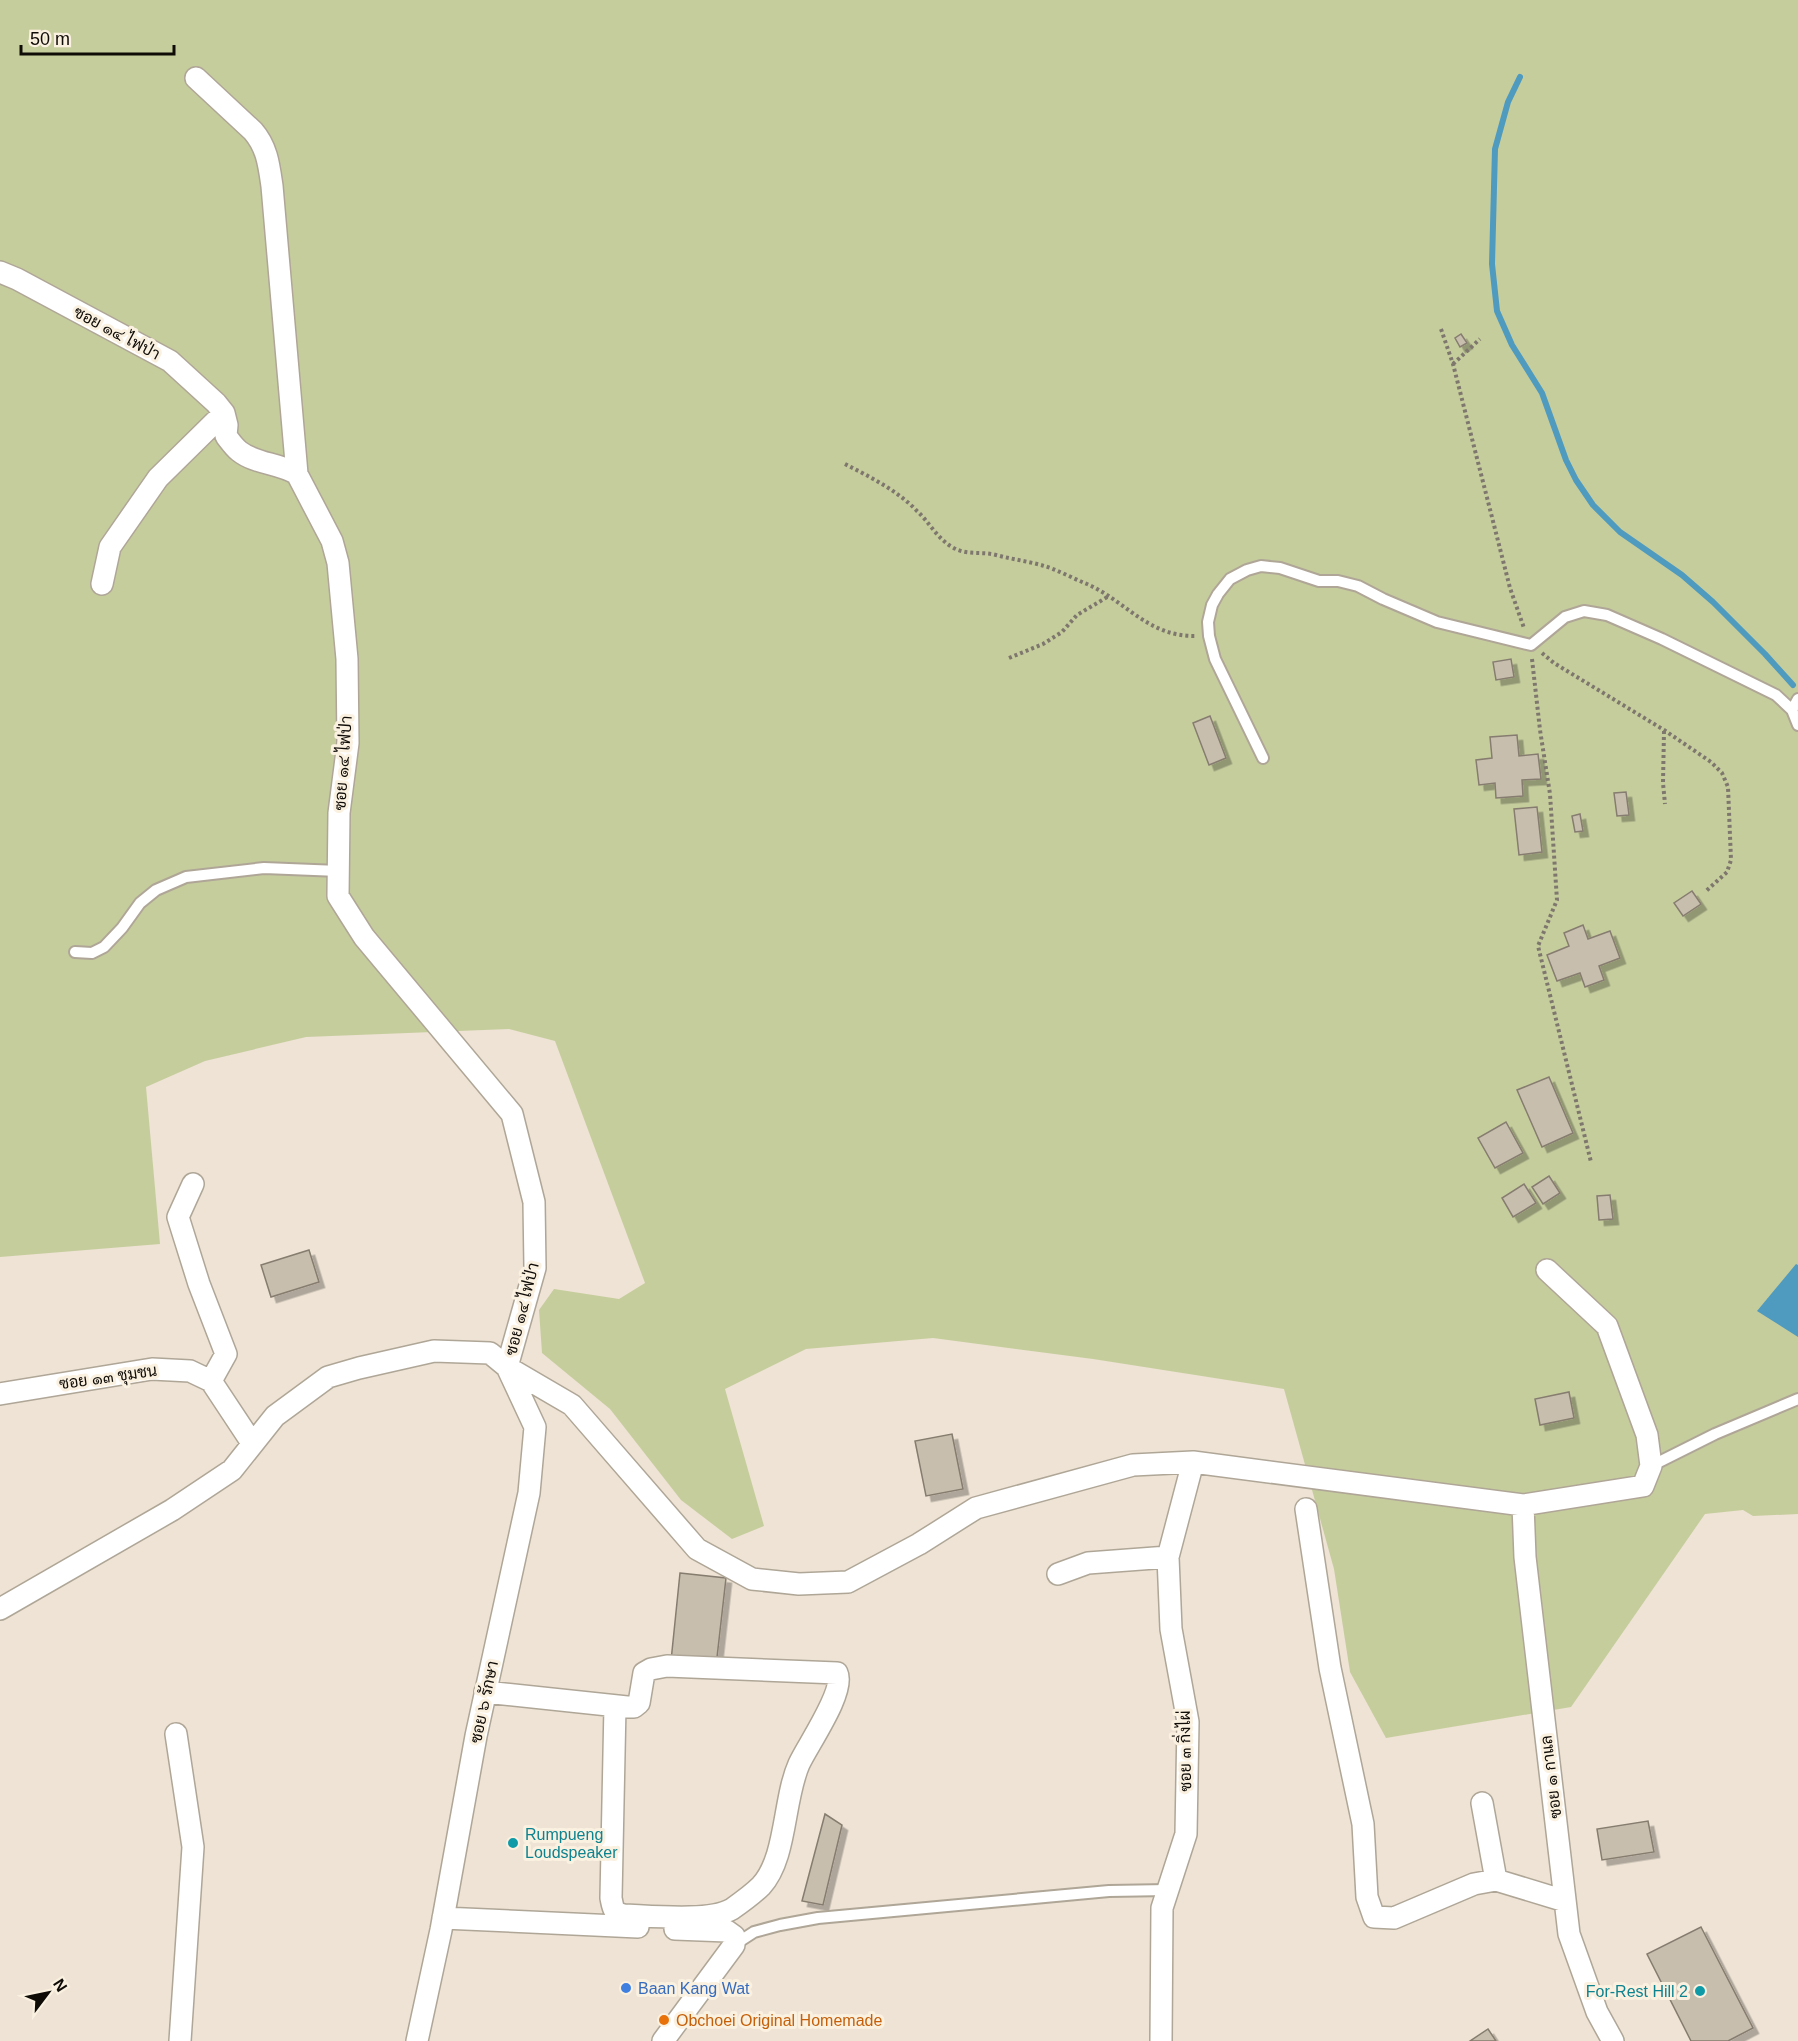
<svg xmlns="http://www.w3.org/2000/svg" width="1798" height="2041" font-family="Helvetica,Sarabun,sans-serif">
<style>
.green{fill:#c6cd9d}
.water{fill:#4f9abf}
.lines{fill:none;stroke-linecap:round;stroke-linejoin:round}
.stream{stroke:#4f9abf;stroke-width:6}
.building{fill:#c7beae;stroke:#867d6f;stroke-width:1.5;filter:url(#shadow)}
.service-casing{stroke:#afa697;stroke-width:14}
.minor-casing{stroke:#afa697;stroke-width:24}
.path{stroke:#7e776d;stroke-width:4;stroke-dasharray:3 3;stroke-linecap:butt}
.service{stroke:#fff;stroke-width:10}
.minor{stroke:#fff;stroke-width:21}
.culture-dot{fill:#0f9aa8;stroke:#fbf1e1;stroke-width:2}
.shop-dot{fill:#3f7fe0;stroke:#fbf1e1;stroke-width:2}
.food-dot{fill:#e8710a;stroke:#fbf1e1;stroke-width:2}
.labels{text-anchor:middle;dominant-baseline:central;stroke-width:6;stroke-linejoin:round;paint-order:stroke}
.street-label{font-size:16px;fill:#0f0c07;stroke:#fbf1e1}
.culture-label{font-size:16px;fill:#0d838f;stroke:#fbf1e1;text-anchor:start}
.shop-label{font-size:16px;fill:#366cbe;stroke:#fbf1e1;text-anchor:start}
.food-label{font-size:16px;fill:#c56008;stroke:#fbf1e1;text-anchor:start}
</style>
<defs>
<filter id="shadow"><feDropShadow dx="5.5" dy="5.5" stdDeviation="0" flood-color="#0004"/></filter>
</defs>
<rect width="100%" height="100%" fill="#eee3d4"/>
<path class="green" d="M 0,0 L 1798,0 L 1798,1514 L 1753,1516 L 1743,1510 L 1705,1514 L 1571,1707 L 1386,1738 L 1350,1672 L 1334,1569 L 1284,1389 L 1093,1359 L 933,1338 L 806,1349 L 725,1389 L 764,1526 L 732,1539 L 681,1500 L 610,1409 L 542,1353 L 539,1310 L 554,1289 L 619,1299 L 645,1283 L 555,1041 L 509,1029 L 306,1037 L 205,1061 L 146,1087 L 160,1244 L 0,1257 Z"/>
<path class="water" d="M 1796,1264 L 1798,1265 L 1798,1337 L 1757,1311 Z"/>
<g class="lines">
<path class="stream" d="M 1520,77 L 1508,102 L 1495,149 L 1492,264 L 1497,311 L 1512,345 L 1542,393 L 1566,460 L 1576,480 L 1593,505 L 1620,532 L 1682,575 L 1713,602 L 1765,654 L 1793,685"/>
</g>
<path class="building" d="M 1461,334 L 1467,343 L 1460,347 L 1455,338 Z
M 1511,659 L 1514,677 L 1496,680 L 1493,662 Z
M 1210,716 L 1226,758 L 1209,765 L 1193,723 Z
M 1517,735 L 1519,756 L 1538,754 L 1541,779 L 1522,780 L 1523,796 L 1496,798 L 1495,783 L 1479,785 L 1476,760 L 1492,758 L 1490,737 Z
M 1626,792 L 1629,815 L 1617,816 L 1614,793 Z
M 1537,807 L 1542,852 L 1519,855 L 1514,809 Z
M 1580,814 L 1583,831 L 1575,832 L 1572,816 Z
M 1692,891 L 1701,904 L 1683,916 L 1674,903 Z
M 1583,925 L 1588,939 L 1610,931 L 1620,958 L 1599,966 L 1604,980 L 1585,987 L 1580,973 L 1557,981 L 1547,955 L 1569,946 L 1564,933 Z
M 1549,1077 L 1573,1133 L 1542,1147 L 1517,1090 Z
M 1506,1122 L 1523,1153 L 1495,1168 L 1478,1138 Z
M 1549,1176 L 1560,1193 L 1543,1204 L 1532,1187 Z
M 1524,1184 L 1536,1203 L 1513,1217 L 1502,1198 Z
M 1610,1195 L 1613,1219 L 1599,1220 L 1597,1196 Z
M 309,1250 L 319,1282 L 271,1297 L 261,1265 Z
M 1569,1392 L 1574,1418 L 1540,1425 L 1535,1399 Z
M 952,1434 L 963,1489 L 926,1496 L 915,1441 Z
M 680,1573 L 726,1578 L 716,1666 L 671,1661 Z
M 825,1814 L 842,1825 L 823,1905 L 802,1901 Z
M 1648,1821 L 1654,1852 L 1602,1860 L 1597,1829 Z
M 1701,1927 L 1753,2028 L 1728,2041 L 1691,2041 L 1647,1954 Z
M 1488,2029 L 1496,2041 L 1470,2041 Z"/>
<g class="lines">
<g class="service-casing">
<path id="service" d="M 1792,710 L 1798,699
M 1263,758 L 1215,659 L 1209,636 L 1208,622 L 1212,605 L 1218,594 L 1230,579 L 1247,570 L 1261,566 L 1280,568 L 1319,581 L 1338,581 L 1358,586 L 1383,599 L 1437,622 L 1531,645 L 1565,617 L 1584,611 L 1607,615 L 1662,639 L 1776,695 L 1792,710 L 1798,725
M 75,952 L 92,953 L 104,947 L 122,928 L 140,903 L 156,890 L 186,877 L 264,868 L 339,871
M 1651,1466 L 1715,1434 L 1798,1399
M 734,1945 L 754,1932 L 780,1925 L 818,1918 L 1109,1891 L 1168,1890"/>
</g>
<g class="minor-casing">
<path id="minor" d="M 196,78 L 253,131 C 267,147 269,165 272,186 L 297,474
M 0,272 L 17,279 L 170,361 L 216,403 L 224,413 L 227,425 L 226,436 C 230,441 234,447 239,451 C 255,464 279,463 297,474 L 332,541 L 338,563 L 347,659 L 348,743 L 339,813 L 338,896 L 364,937 L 512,1114 L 534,1202 L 535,1268 L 507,1367
M 102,584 L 110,547 L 158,478 L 224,413
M 193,1184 L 178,1217 L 199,1284 L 226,1354 L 211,1381
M 0,1394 L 152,1369 L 190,1371 L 211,1381 L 252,1443
M 1523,1505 L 1525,1557 L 1569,1934 L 1597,2012 L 1613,2041
M 1306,1509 L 1330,1668 L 1363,1824 L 1367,1897 L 1374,1917 L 1394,1918 L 1474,1884 L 1496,1880 L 1565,1901
M 1058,1574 L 1088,1563 L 1168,1557
M 0,1609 L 172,1510 L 232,1470 L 275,1416 L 328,1377 L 359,1368 L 434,1351 L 490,1353 L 507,1367 L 572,1405 L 697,1549 L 752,1579 L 799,1584 L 848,1582 L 919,1544 L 976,1508 L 1133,1465 L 1193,1462 L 1523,1505 L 1643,1486 L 1651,1466 L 1647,1435 L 1607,1326 L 1547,1270
M 485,1692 L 627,1707 L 634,1707 L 639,1703 L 644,1673 L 651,1669 L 667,1666 L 837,1673 C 846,1691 807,1746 799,1764 C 783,1800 787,1858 761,1886 C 753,1894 742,1902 732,1909 C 710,1922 651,1916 624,1915 C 613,1913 613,1908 611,1898 L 615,1706
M 176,1734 L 193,1847 L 180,2041
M 1482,1803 L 1496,1880
M 443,1918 L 638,1927
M 417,2041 L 441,1930 L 476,1736 L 529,1493 L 535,1427 L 507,1367
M 663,2041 L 734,1945 L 734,1936 L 727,1931 L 675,1929
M 1161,2041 L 1162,1908 L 1186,1834 L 1188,1722 L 1171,1629 L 1168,1557 L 1193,1462"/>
</g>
<path class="path" d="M 1441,329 L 1453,364 L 1510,588 L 1524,628
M 1453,364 L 1480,339
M 845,464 C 870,477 897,490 917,511 C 929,522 937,538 952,547 C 967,556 981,551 996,555 C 1011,559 1026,561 1041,565 C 1056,569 1072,578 1087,584 C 1126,601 1148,637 1196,636
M 1542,653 L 1554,663 L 1664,730 L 1711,762 L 1722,773 L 1728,787 L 1731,860 L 1727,872 L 1705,892
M 1009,658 L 1043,644 L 1062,632 L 1077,615 L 1109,596
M 1532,659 L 1540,730 L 1550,794 L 1557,900 L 1538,946 L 1591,1162
M 1664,731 L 1663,783 L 1665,804"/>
<use href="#service" class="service"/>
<use href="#minor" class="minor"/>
</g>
<g class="culture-dot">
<circle cx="513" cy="1843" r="6"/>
<circle cx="1700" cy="1991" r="6"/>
</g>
<circle class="shop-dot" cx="626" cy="1988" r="6"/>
<circle class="food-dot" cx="664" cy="2020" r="6"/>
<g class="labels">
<g class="street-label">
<text transform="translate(117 333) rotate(28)">ซอย ๑๔ ไฟป่า</text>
<text transform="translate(343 763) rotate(-86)">ซอย ๑๔ ไฟป่า</text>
<text transform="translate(522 1309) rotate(-76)">ซอย ๑๔ ไฟป่า</text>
<text transform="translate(108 1377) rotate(-8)">ซอย ๑๓ ชุมชน</text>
<text transform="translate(484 1702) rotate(-78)">ซอย ๖ รักษา</text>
<text transform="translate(1185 1751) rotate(-91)">ซอย ๓ กิ่งไผ่</text>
<text transform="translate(1551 1777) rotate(-97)">ซอย ๑ กาแล</text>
</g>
<g class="culture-label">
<text x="525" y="1834">Rumpueng<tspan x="525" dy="18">Loudspeaker</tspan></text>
<text x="1688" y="1991" text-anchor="end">For-Rest Hill 2</text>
</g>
<g class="shop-label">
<text x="638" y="1988">Baan Kang Wat</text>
</g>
<g class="food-label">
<text x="676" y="2020">Obchoei Original Homemade</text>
</g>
</g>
<g transform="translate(48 1993) rotate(58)" stroke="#fbf1e1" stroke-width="4.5" paint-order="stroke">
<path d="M0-4.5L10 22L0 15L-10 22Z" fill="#0f0c07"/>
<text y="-9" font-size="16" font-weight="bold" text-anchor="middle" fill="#0f0c07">N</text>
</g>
<path d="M21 45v9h153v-9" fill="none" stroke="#0f0c07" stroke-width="3"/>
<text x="30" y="45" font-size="18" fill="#0f0c07" stroke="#fbf1e1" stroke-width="4.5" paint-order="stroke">50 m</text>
</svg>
